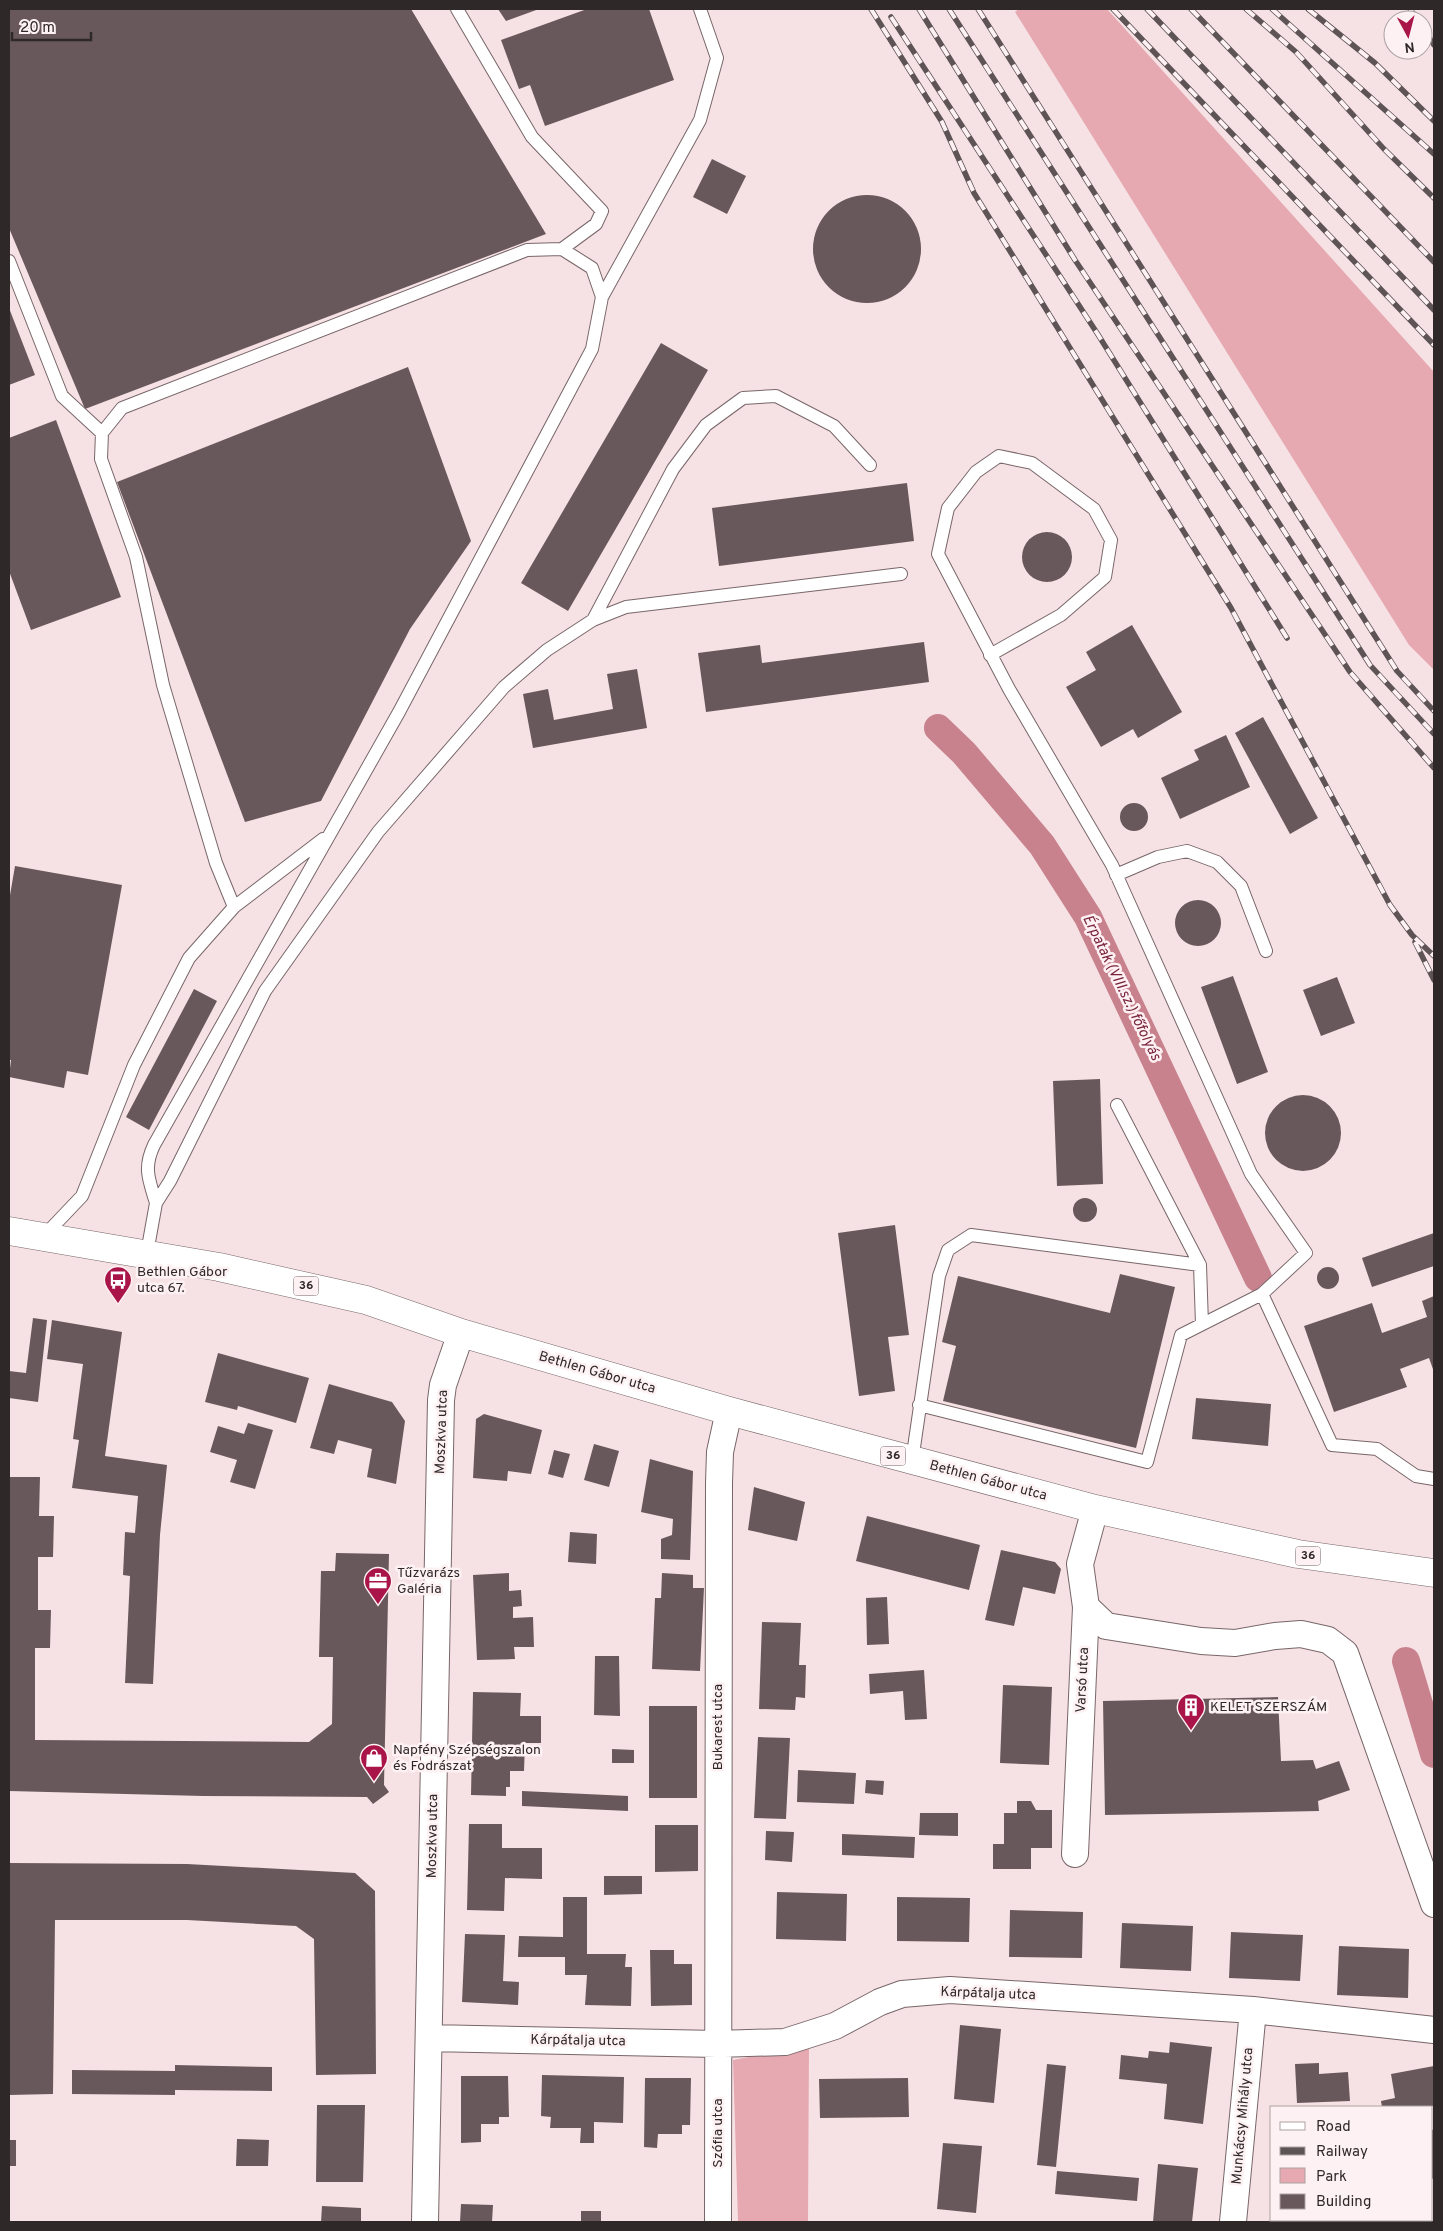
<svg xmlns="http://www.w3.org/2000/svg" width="1443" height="2231" font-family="Overpass,sans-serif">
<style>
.green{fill:#e6a9b2}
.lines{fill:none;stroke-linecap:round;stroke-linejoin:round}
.canal{stroke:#c8828e;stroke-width:28}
.building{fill:#69585b}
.service-casing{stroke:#786669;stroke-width:14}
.minor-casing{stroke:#786669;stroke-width:28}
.primary-casing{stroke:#786669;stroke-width:29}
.service{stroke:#fff;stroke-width:12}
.minor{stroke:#fff;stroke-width:26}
.primary{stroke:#fff;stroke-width:28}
.rail-casing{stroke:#5e5455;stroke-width:5.5}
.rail{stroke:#fef1f3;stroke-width:4;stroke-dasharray:11;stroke-linecap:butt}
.labels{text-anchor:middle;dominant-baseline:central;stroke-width:5;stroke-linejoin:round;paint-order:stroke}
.shield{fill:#fef1f3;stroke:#6d6466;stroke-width:1}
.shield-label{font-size:12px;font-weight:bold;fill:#2f2829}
.poi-label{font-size:14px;fill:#2f2829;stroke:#fef1f3;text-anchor:start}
.street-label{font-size:14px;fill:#2f2829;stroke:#fef1f3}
.water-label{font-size:15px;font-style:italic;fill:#78243a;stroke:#fef1f3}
</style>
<rect width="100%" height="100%" fill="#f6e2e4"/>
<path class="green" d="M 1019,9 L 1107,9 L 1434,372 L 1434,670 L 1409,645 L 1015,12 Z
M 809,2046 L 808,2222 L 738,2222 L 733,2060 Z"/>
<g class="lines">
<path class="canal" d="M 938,728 L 964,753 L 1042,845 L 1088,917 L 1258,1278
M 1406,1661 L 1434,1754"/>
</g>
<path class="building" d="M 9,9 L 411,9 L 546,234 L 85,409 L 9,228 Z
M 498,9 L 539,9 L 506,21 Z
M 587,9 L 649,9 L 674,80 L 545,126 L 530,85 L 519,89 L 501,40 Z
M 712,159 L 746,176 L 727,214 L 693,197 Z
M813 249a54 54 0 1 1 108 0a54 54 0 1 1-108 0Z
M 9,308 L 35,375 L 9,385 Z
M 661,343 L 708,370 L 568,611 L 521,583 Z
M 408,367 L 471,541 L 410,629 L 321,801 L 245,822 L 117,482 Z
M 56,420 L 121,597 L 31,630 L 9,571 L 9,438 Z
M 907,483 L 914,541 L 719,566 L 712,508 Z
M1022 557a25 25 0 1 1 50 0a25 25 0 1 1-50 0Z
M 1132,625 L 1182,712 L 1138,738 L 1133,729 L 1101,747 L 1066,687 L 1096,670 L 1086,652 Z
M 924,642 L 929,682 L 706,712 L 698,653 L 760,645 L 762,663 Z
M 637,669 L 647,728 L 533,748 L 523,694 L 548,689 L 554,720 L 613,709 L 607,674 Z
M 1263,717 L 1318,818 L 1290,834 L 1235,733 Z
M 1226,735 L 1250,787 L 1180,819 L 1161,778 L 1199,760 L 1194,750 Z
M1120 817a14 14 0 1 1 28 0a14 14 0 1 1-28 0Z
M 15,866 L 122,885 L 88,1075 L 67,1071 L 64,1088 L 9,1077 L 11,1060 L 9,1060 L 9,901 Z
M1175 923a23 23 0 1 1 46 0a23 23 0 1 1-46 0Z
M 1233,976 L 1268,1072 L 1237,1084 L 1201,987 Z
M 1337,977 L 1355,1023 L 1321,1036 L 1303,990 Z
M 194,989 L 217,1001 L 149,1130 L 126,1117 Z
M 1100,1079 L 1103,1184 L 1057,1186 L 1053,1081 Z
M1265 1133a38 38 0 1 1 76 0a38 38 0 1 1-76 0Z
M1073 1210a12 12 0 1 1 24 0a12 12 0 1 1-24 0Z
M 895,1225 L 909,1335 L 888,1337 L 895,1391 L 859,1396 L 838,1233 Z
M 1434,1233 L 1434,1266 L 1372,1287 L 1362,1258 Z
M1317 1278a11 11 0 1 1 22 0a11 11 0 1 1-22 0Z
M 1120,1274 L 1175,1287 L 1136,1448 L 943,1401 L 956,1346 L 942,1342 L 958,1276 L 1110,1313 Z
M 1434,1296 L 1434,1372 L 1429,1358 L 1400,1369 L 1407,1387 L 1334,1412 L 1304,1326 L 1372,1303 L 1382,1333 L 1427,1317 L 1422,1301 Z
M 33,1318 L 47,1320 L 38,1402 L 9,1398 L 9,1371 L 26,1373 Z
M 52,1320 L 122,1332 L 105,1456 L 167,1465 L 160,1535 L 153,1684 L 125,1683 L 130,1576 L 123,1575 L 125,1532 L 135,1533 L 138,1496 L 72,1488 L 79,1440 L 73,1439 L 83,1364 L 47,1359 Z
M 218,1353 L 309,1378 L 296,1423 L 238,1406 L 237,1410 L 205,1402 Z
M 329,1384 L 392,1402 L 405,1421 L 396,1484 L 367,1477 L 372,1449 L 338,1440 L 334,1454 L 310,1448 Z
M 1196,1398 L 1271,1404 L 1268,1446 L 1192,1439 Z
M 484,1414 L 542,1430 L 531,1474 L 508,1471 L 507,1481 L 473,1478 L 476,1419 Z
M 248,1423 L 273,1430 L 255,1489 L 230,1482 L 237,1460 L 210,1452 L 218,1426 L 244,1434 Z
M 594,1444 L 619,1451 L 609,1487 L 584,1480 Z
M 554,1450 L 570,1454 L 563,1478 L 548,1474 Z
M 650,1459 L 693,1471 L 690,1560 L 661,1559 L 661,1539 L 672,1535 L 673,1519 L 641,1512 Z
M 9,1477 L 40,1477 L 39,1516 L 54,1516 L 53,1557 L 38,1557 L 38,1610 L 51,1610 L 50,1648 L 35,1648 L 35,1740 L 309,1742 L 332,1724 L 333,1657 L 319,1657 L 321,1571 L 335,1571 L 336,1553 L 389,1554 L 384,1785 L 389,1792 L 373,1804 L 367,1797 L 203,1796 L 9,1791 Z
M 754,1487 L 805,1502 L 797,1541 L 748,1530 Z
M 867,1516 L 980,1545 L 969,1590 L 856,1561 Z
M 570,1532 L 597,1534 L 596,1564 L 568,1562 Z
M 1001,1550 L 1055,1562 L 1061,1569 L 1055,1594 L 1023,1587 L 1014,1626 L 985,1620 Z
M 509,1573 L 509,1591 L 521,1590 L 522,1606 L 513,1607 L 513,1618 L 533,1617 L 534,1647 L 514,1647 L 515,1659 L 477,1660 L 473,1575 Z
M 662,1573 L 693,1575 L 693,1588 L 704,1588 L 700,1671 L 652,1669 L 655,1598 L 661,1598 Z
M 887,1597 L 889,1644 L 867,1645 L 866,1598 Z
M 762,1622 L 801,1623 L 799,1665 L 806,1665 L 805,1698 L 796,1697 L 795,1710 L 759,1709 Z
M 595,1656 L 619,1656 L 620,1716 L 594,1715 Z
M 924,1670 L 927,1719 L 905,1720 L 903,1691 L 870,1694 L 869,1674 Z
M 1003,1685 L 1052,1687 L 1049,1765 L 1000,1763 Z
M 473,1692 L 521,1693 L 520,1716 L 541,1716 L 541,1743 L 525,1743 L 524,1771 L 510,1771 L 510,1787 L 506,1787 L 506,1796 L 471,1795 Z
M 1278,1697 L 1281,1761 L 1313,1760 L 1316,1769 L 1339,1761 L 1350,1790 L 1318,1801 L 1319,1811 L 1105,1815 L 1103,1701 Z
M 649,1706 L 697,1706 L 697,1798 L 649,1798 Z
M 758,1737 L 790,1738 L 786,1819 L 754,1818 Z
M 612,1749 L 634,1750 L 634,1763 L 612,1763 Z
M 798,1770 L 856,1773 L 854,1804 L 797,1802 Z
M 866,1780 L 884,1781 L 883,1795 L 865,1793 Z
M 522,1791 L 628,1796 L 628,1811 L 522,1806 Z
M 1017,1801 L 1031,1801 L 1036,1810 L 1052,1810 L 1052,1848 L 1031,1848 L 1031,1869 L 993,1869 L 993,1844 L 1004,1844 L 1004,1813 L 1017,1813 Z
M 920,1813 L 958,1813 L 958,1836 L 919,1835 Z
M 469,1824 L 502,1824 L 502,1848 L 542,1848 L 542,1879 L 505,1878 L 504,1911 L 467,1910 Z
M 655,1825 L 698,1825 L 698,1871 L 655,1872 Z
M 766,1831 L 794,1832 L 792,1862 L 765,1860 Z
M 842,1834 L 915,1837 L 914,1858 L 842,1855 Z
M 9,1863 L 187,1864 L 355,1873 L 375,1891 L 376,2074 L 316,2075 L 314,1939 L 296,1926 L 187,1920 L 55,1920 L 53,2094 L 9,2095 Z
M 604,1876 L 642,1876 L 642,1894 L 604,1895 Z
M 777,1892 L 847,1894 L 846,1941 L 776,1939 Z
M 563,1897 L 587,1897 L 587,1954 L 626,1954 L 625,1967 L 632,1967 L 631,2006 L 585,2005 L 587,1975 L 565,1975 L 565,1957 L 518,1957 L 519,1936 L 563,1937 Z
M 897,1897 L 970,1898 L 969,1942 L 897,1941 Z
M 1010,1910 L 1083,1912 L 1082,1958 L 1009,1957 Z
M 1122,1923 L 1193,1926 L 1191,1971 L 1120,1968 Z
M 1231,1932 L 1303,1935 L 1300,1981 L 1229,1978 Z
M 465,1934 L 505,1935 L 503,1981 L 519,1982 L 518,2005 L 462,2002 Z
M 1339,1946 L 1409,1949 L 1408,1998 L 1337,1995 Z
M 650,1950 L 674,1950 L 674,1964 L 692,1964 L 692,2005 L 651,2006 Z
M 960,2025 L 1001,2029 L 994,2103 L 954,2099 Z
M 1170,2042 L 1212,2047 L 1203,2124 L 1164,2119 L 1167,2084 L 1119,2079 L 1121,2055 L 1148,2058 L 1149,2051 L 1169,2053 Z
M 1319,2063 L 1319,2074 L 1348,2072 L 1350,2101 L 1297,2103 L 1295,2064 Z
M 1047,2064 L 1066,2066 L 1056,2167 L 1037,2165 Z
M 175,2065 L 272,2067 L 272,2091 L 175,2090 L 175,2095 L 72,2094 L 72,2070 L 175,2071 Z
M 1434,2066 L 1434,2106 L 1382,2107 L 1381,2101 L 1395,2098 L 1391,2074 Z
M 542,2075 L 624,2077 L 623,2123 L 594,2122 L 594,2143 L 580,2143 L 581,2128 L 550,2128 L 551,2117 L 541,2116 Z
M 461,2076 L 508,2076 L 509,2117 L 499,2117 L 499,2124 L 481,2124 L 481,2142 L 461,2143 Z
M 645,2078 L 691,2078 L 690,2125 L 682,2125 L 682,2134 L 658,2134 L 657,2148 L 644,2147 Z
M 908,2078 L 909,2117 L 820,2118 L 819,2079 Z
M 317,2105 L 365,2105 L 363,2182 L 316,2182 Z
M 1434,2129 L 1434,2178 L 1432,2179 L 1432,2130 Z
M 237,2139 L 269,2140 L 268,2166 L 236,2166 Z
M 9,2140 L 16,2140 L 16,2166 L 9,2166 Z
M 943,2143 L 982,2146 L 976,2213 L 937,2209 Z
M 1158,2164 L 1198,2168 L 1192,2222 L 1153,2222 Z
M 1057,2171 L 1139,2178 L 1137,2201 L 1055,2194 Z
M 461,2204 L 493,2205 L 492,2222 L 460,2222 Z
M 322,2206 L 361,2208 L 361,2222 L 321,2222 Z
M 581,2211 L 601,2211 L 601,2222 L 581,2222 Z
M 1281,2220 L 1308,2220 L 1308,2222 L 1281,2222 Z
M 1334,2220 L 1368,2221 L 1368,2222 L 1333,2222 Z
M 1392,2220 L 1428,2220 L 1393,2222 Z"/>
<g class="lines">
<g class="service-casing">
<path id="service" d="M 457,9 L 532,137 L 602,211 L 596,224 L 562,249
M 9,261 L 62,396 L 102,433
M 602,297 L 700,120 L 717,58 L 700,9
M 593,620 L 673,469 L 706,425 L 743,398 L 776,396 L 834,426 L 870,465
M 990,655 L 1061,615 L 1105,577 L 1111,540 L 1094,509 L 1032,463 L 999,456 L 976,472 L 948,508 L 938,554 L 1009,689 L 1112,865 L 1251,1174 L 1306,1253 L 1262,1294
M 1116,875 L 1158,857 L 1187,851 L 1217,862 L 1241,886 L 1266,951
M 1117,1105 L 1200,1265
M 156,1203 C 149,1180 143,1168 154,1145 L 399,712 L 592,349 L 602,297 L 592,268 L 562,249 L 527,250 L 122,408 L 102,433 L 101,459 L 136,557 L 163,685 L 216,863 L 234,907
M 44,1236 L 82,1196 L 134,1065 L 189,958 L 234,907 L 323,839
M 147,1253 L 156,1203 L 170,1181 L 265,991 L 378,832 L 504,687 L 547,650 L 593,620 L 626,607 L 901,574
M 919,1405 L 1147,1462 L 1181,1335 L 1262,1294 L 1332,1445 L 1377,1449 L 1416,1476 L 1434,1479
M 912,1461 L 939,1276 L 948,1250 L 971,1235 L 1200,1265 L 1202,1324"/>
</g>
<g class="minor-casing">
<path id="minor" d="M 1086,1607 L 1106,1626 L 1201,1641 L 1235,1643 L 1275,1636 L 1301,1634 L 1328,1640 L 1345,1653 L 1434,1904
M 1075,1854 L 1086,1607 L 1080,1564 L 1095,1509
M 430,2038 L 717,2044 L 785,2042 L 835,2026 L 880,2002 L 902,1994 L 950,1990 L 1253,2010 L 1434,2030
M 425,2222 L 441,1400 L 443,1385 L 461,1333
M 718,2222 L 719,1483 L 720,1452 L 729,1411
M 1233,2222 L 1253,2010"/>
</g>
<g class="primary-casing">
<path id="primary" d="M 9,1231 L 219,1267 L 366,1300 L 461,1333 L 729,1411 L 1095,1509 L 1298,1554 L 1434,1573"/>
</g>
<use href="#service" class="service"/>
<use href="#minor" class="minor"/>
<use href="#primary" class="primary"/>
<g class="rail-casing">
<path id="rail" d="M 871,9 L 942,122 L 974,193 L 1231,608 L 1390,905 L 1412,935 L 1434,956
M 919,9 L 1075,260 L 1350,672 L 1434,768
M 949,9 L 1370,665 L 1434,734
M 978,9 L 1397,671 L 1434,711
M 1113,9 L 1434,345
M 1147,9 L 1434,310
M 1191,9 L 1434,262
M 1246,9 L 1296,52 L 1384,149 L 1434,198
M 1272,9 L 1434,154
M 1308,9 L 1375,63 L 1434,121
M 1410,9 L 1418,20
M 891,17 L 1097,333 L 1287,638
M 1423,28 L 1434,45
M 1415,942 L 1434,980"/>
</g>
<use href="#rail" class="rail"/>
</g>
<defs>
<g id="bus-pin" transform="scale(1.4375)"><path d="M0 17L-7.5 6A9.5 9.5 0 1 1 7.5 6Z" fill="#a91548" stroke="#fef1f3"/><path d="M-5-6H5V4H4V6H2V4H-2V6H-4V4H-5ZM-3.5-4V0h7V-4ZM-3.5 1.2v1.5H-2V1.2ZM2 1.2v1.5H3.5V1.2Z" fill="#fff"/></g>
<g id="office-pin" transform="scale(1.4375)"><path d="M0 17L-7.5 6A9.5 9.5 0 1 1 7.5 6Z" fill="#a91548" stroke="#fef1f3"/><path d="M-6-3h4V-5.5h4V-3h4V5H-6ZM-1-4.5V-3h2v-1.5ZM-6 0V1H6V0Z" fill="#fff"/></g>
<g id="building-pin" transform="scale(1.4375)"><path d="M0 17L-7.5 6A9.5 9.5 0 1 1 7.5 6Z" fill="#a91548" stroke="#fef1f3"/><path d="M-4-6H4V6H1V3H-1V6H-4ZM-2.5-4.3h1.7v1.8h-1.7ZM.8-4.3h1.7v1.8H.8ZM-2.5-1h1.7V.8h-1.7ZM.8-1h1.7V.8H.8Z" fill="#fff"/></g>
<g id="shop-pin" transform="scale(1.4375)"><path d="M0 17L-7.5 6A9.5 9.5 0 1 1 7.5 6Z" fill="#a91548" stroke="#fef1f3"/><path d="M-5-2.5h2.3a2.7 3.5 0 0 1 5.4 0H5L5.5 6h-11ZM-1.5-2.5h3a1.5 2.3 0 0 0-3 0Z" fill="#fff"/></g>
</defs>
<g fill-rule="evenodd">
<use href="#bus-pin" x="118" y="1280"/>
<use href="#office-pin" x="378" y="1581"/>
<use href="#building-pin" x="1191" y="1707"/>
<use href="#shop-pin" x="374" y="1758"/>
</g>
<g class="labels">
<g class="shield">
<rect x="293.5" y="1276.5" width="25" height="19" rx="4"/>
<rect x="880.5" y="1446.5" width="25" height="19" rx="4"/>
<rect x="1295.5" y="1546.5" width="25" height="19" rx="4"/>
</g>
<g class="shield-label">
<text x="306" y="1286">36</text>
<text x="893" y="1456">36</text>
<text x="1308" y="1556">36</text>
</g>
<g class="poi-label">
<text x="137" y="1272">Bethlen Gábor<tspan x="137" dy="16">utca 67.</tspan></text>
<text x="397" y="1573">Tűzvarázs<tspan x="397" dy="16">Galéria</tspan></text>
<text x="1210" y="1707">KELET SZERSZÁM</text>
<text x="393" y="1750">Napfény Szépségszalon<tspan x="393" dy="16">és Fodrászat</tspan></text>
</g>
<g class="street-label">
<text transform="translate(597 1373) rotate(16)">Bethlen Gábor utca</text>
<text transform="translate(442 1432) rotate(-88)">Moszkva utca</text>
<text transform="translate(988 1481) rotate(15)">Bethlen Gábor utca</text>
<text transform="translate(1083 1680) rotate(-87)">Varsó utca</text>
<text transform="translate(718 1727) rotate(-90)">Bukarest utca</text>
<text transform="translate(433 1836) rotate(-89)">Moszkva utca</text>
<text transform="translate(988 1994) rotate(2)">Kárpátalja utca</text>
<text transform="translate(578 2041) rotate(1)">Kárpátalja utca</text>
<text transform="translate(1243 2116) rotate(-85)">Munkácsy Mihály utca</text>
<text transform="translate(718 2133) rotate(-90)">Szófia utca</text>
</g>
<g class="water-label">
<text transform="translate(1121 988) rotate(64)">Érpatak (VIII.sz.) főfolyás</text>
</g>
</g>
<rect width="1443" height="2231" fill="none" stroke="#2f2829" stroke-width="20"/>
<rect x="1270" y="2106" width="162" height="115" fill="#fef1f3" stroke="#aba1a2"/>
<rect x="1280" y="2122" width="25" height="8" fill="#ffffff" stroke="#aba1a2"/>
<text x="1316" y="2131" font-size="15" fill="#2f2829">Road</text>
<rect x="1280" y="2147" width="25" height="8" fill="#5e5455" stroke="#aba1a2"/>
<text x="1316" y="2156" font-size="15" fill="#2f2829">Railway</text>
<rect x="1280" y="2168" width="25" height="15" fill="#e6a9b2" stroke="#aba1a2"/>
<text x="1316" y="2181" font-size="15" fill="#2f2829">Park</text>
<rect x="1280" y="2194" width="25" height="15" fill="#69585b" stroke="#aba1a2"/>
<text x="1316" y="2206" font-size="15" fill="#2f2829">Building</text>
<g transform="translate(1408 35) rotate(173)"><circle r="24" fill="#fef1f3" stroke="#aba1a2"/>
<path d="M0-4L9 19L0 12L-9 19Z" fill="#a91548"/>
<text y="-8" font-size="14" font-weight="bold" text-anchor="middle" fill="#2f2829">N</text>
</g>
<path d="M12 32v8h79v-8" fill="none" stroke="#2f2829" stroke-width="2.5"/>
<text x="20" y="32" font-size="15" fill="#2f2829" stroke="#fef1f3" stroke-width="4" paint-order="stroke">20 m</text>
</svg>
